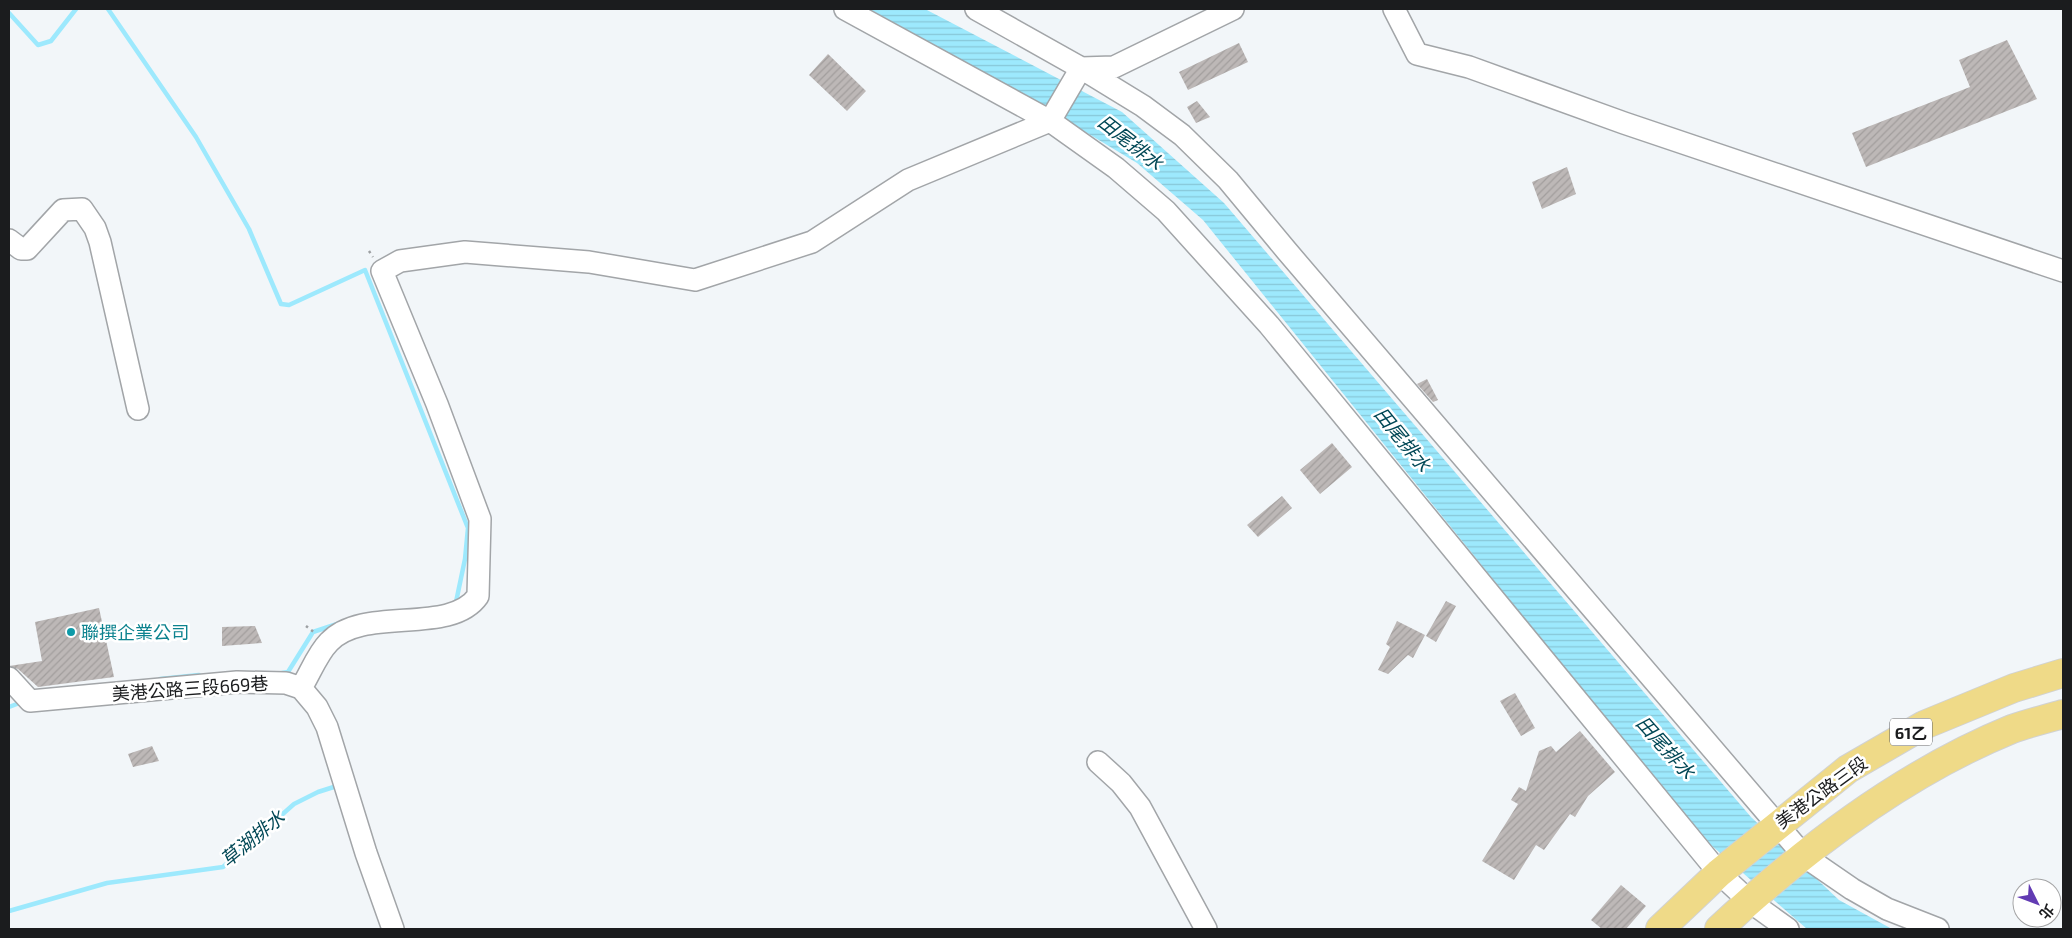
<svg xmlns="http://www.w3.org/2000/svg" width="2072" height="938" font-family="'Exo 2','Noto Sans TC',sans-serif">
<style>
.water{fill:url(#water-rules)}
.lines{fill:none;stroke-linecap:round;stroke-linejoin:round}
.stream{stroke:#9de9fd;stroke-width:4.5}
.building{fill:url(#building-hatch)}
.minor-casing{stroke:#a2a5a8;stroke-width:24}
.major-casing{stroke:#d1d2d2;stroke-width:30}
.path{stroke:#9da0a3;stroke-width:2.5;stroke-dasharray:2.5 4;stroke-linecap:butt}
.minor{stroke:#fff;stroke-width:21}
.major{stroke:#efda88;stroke-width:28}
.culture-dot{fill:#0f9aa8;stroke:#fff;stroke-width:2}
.labels{text-anchor:middle;dominant-baseline:central;stroke-width:5;stroke-linejoin:round;paint-order:stroke}
.shield{fill:#fff;stroke:#5f6062;stroke-width:1}
.shield-label{font-size:16px;font-weight:bold;fill:#1b1c1e}
.culture-label{font-size:18px;fill:#0d838f;stroke:#fff;text-anchor:start}
.street-label{font-size:18px;fill:#1b1c1e;stroke:#fff}
.water-label{font-size:19px;font-style:italic;fill:#004755;stroke:#fff}
</style>
<defs>
<pattern id="water-rules" width="6" height="5" patternUnits="userSpaceOnUse" patternTransform="scale(1.25)"><rect width="6" height="5" fill="#9de9fd"/><path d="M0 2.5h6" fill="none" stroke="#87c7d8"/></pattern>
<pattern id="building-hatch" width="6" height="6" patternUnits="userSpaceOnUse" patternTransform="scale(1.25)"><rect width="6" height="6" fill="#bdb8b7"/><path d="M-1 1l2-2M0 6l6-6M5 7l2-2" fill="none" stroke="#a29e9d"/></pattern>
</defs>
<rect width="100%" height="100%" fill="#f2f6f9"/>
<path class="water" d="M 869,9 L 925,9 L 1122,112 L 1224,203 L 1751,817 L 1839,900 L 1892,929 L 1807,929 L 1711,845 L 1517,609 L 1203,220 L 1137,163 L 1004,83 Z"/>
<g class="lines">
<path class="stream" d="M 108,9 L 196,137 L 249,229 L 281,304 L 289,305 L 365,270 L 468,528 L 465,559 L 456,602 L 453,604
M 9,13 L 38,45 L 51,41 L 76,9
M 282,673 L 288,672 L 313,632 L 340,623
M 160,679 L 199,675
M 9,707 L 22,702
M 9,911 L 107,883 L 223,867 L 294,804 L 318,792 L 340,785"/>
</g>
<path class="building" d="M 2007,40 L 2037,99 L 1866,167 L 1852,133 L 1970,87 L 1959,60 Z
M 1239,43 L 1248,62 L 1188,90 L 1179,72 Z
M 828,54 L 866,91 L 847,111 L 809,75 Z
M 1197,101 L 1210,117 L 1196,123 L 1187,107 Z
M 1567,167 L 1576,194 L 1542,209 L 1532,182 Z
M 1427,379 L 1438,400 L 1433,402 L 1417,384 Z
M 1332,443 L 1352,467 L 1320,494 L 1300,470 Z
M 1282,496 L 1292,508 L 1258,537 L 1247,525 Z
M 1446,601 L 1456,606 L 1436,642 L 1426,636 Z
M 99,608 L 114,677 L 38,687 L 18,669 L 9,666 L 42,661 L 35,622 Z
M 1397,621 L 1425,635 L 1413,658 L 1408,655 L 1388,674 L 1378,670 L 1390,647 L 1386,644 Z
M 255,626 L 262,643 L 222,646 L 222,627 Z
M 1515,693 L 1535,728 L 1521,736 L 1500,701 Z
M 1580,731 L 1615,772 L 1588,796 L 1575,817 L 1570,814 L 1544,850 L 1536,845 L 1514,880 L 1482,861 L 1518,804 L 1511,800 L 1519,787 L 1526,791 L 1539,751 L 1551,746 L 1556,752 Z
M 152,746 L 159,761 L 133,767 L 128,754 Z
M 1621,885 L 1646,906 L 1626,929 L 1602,929 L 1591,920 Z"/>
<g class="lines">
<g class="minor-casing">
<path id="minor" d="M 845,9 L 1050,121 L 1116,168 L 1166,211 L 1269,325 L 1719,873 L 1749,901 L 1788,929
M 976,9 L 1081,68 L 1143,106 L 1182,135 L 1228,180 L 1286,250 L 1804,856 L 1852,889 L 1887,909 L 1938,929
M 1394,9 L 1417,54 L 1469,67 L 1624,123 L 2063,271
M 9,240 L 21,249 L 27,249 L 63,210 L 82,209 L 95,228 L 100,242 L 138,409
M 9,678 L 30,701 L 237,682 L 286,683 L 301,688 L 317,707 L 327,727 L 366,853 L 393,929
M 301,688 C 310,674 317,654 329,642 C 364,605 450,636 478,596 L 480,519 L 437,404 L 382,271 L 400,261 L 465,252 L 589,262 L 695,280 L 812,242 L 908,180 L 1050,121 L 1081,68 L 1114,67 L 1233,9
M 1098,762 L 1121,783 L 1140,807 L 1206,929"/>
</g>
<g class="major-casing">
<path id="major" d="M 1660,929 L 1719,873 L 1848,769 L 1924,725 L 2014,688 L 2063,673
M 1719,929 C 1805,848 1902,774 2012,729 C 2029,723 2046,719 2063,714"/>
</g>
<path class="path" d="M 369,251 L 373,257
M 306,626 L 315,633"/>
<use href="#minor" class="minor"/>
<use href="#major" class="major"/>
</g>
<circle class="culture-dot" cx="71" cy="632" r="5"/>
<g class="labels">
<rect class="shield" x="1890" y="718.5" width="42" height="27" rx="4"/>
<g class="shield-label">
<text x="1911" y="732">61乙</text>
</g>
<g class="culture-label">
<text x="81" y="632">聯撰企業公司</text>
</g>
<g class="street-label">
<text transform="translate(190 688) rotate(-4)">美港公路三段669巷</text>
<text transform="translate(1821 792) rotate(-36)">美港公路三段</text>
</g>
<g class="water-label">
<text transform="translate(1131 142) rotate(38)">田尾排水</text>
<text transform="translate(1403 439) rotate(51)">田尾排水</text>
<text transform="translate(1666 747) rotate(48)">田尾排水</text>
<text transform="translate(252 838) rotate(-39)">草湖排水</text>
</g>
</g>
<rect width="2072" height="938" fill="none" stroke="#1b1c1e" stroke-width="20"/>
<g transform="translate(2037 903) rotate(132)"><circle r="24" fill="#ffffff" stroke="#a4a4a5"/>
<path d="M0-4L9 19L0 12L-9 19Z" fill="#623bb3"/>
<text y="-8" font-size="14" font-weight="bold" text-anchor="middle" fill="#1b1c1e">北</text>
</g>
</svg>
